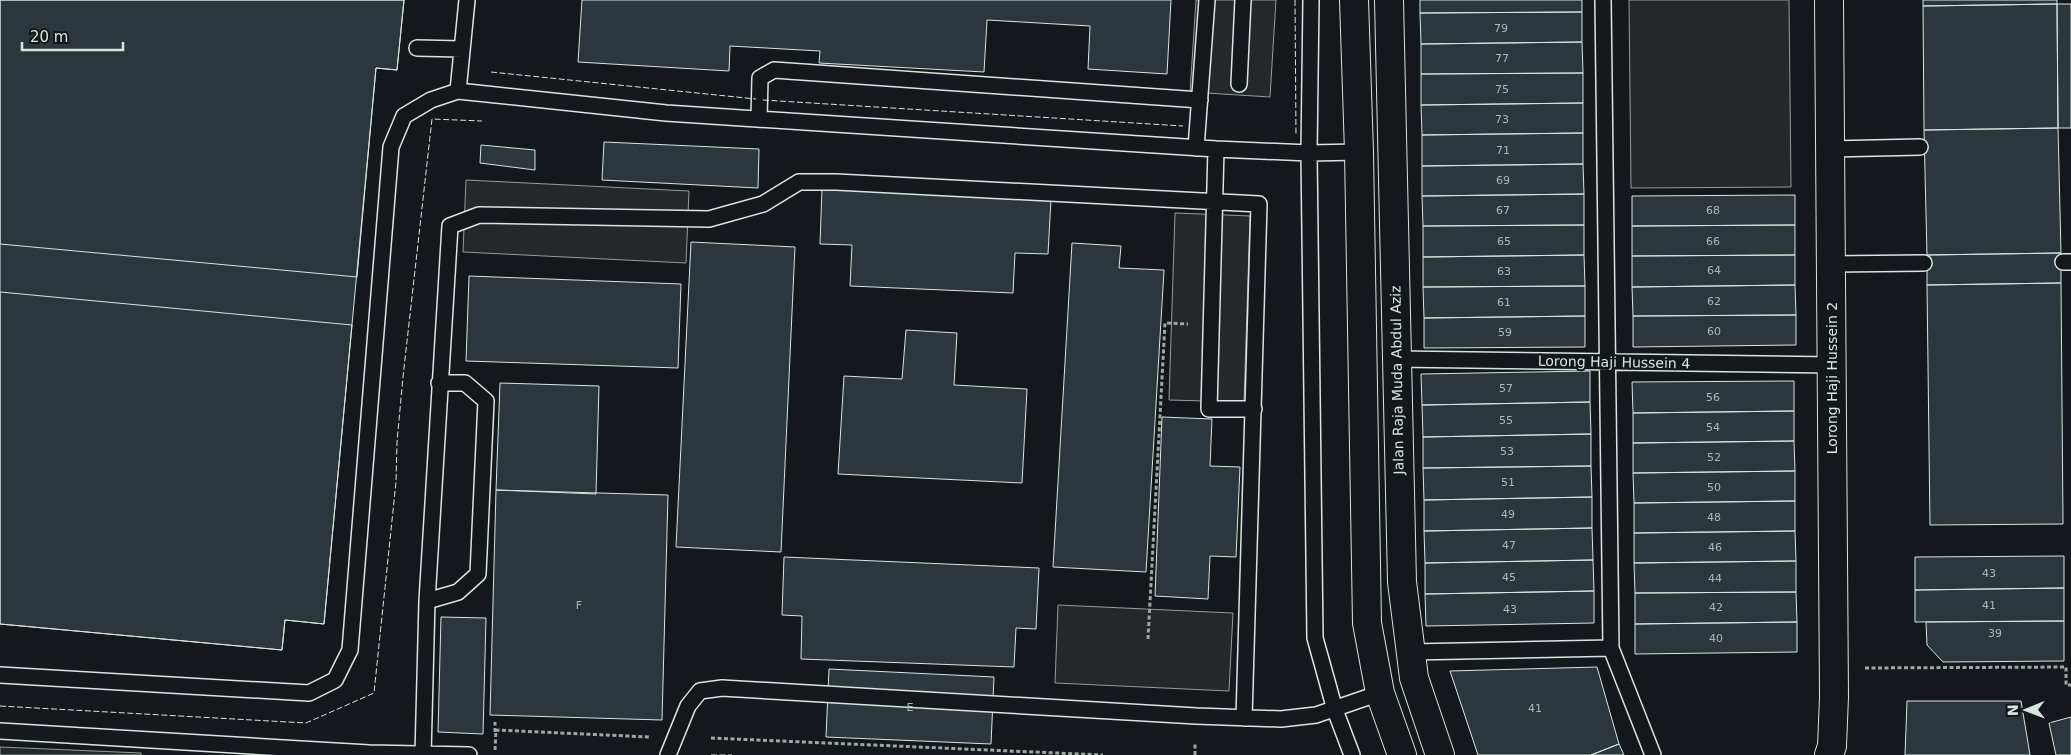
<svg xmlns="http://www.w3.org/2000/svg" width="2071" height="755" font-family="'DejaVu Sans',sans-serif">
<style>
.parking{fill:#24282b;stroke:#939e99}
.building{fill:#2c363c;stroke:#d8e6dc}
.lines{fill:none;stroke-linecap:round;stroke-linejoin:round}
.lane-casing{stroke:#d8e6dc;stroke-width:18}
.street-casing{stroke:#d8e6dc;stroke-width:30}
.secondary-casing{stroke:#d8e6dc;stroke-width:30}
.path{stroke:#9da8a2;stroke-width:3;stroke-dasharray:4 2.5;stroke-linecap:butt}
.lane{stroke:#14181c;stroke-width:15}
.street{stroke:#14181c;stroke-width:28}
.secondary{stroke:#14181c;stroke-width:28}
.fence{stroke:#d8e6dc;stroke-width:1;stroke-dasharray:6 2.5;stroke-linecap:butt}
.labels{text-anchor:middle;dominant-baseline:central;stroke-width:4;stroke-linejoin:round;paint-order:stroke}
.number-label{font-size:11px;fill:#adbab4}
.street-label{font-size:14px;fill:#d8e6dc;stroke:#14181c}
</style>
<rect width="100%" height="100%" fill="#14181c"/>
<path class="parking" d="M 1196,0 L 1276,0 L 1270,97 L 1190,92 Z
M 1629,0 L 1789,0 L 1791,187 L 1631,188 Z
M 466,180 L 689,191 L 686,263 L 463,252 Z
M 1175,213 L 1250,216 L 1244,402 L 1169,400 Z
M 1058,605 L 1233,613 L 1229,691 L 1055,683 Z
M 0,747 L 141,753 L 141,755 L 0,755 Z"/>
<path class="building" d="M 0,0 L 404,0 L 397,70 L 376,68 L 324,624 L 285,620 L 282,650 L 0,624 Z
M 0,0 L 404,0 L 397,70 L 376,68 L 357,277 L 0,244 Z
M 582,0 L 1171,0 L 1167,74 L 1088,69 L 1090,26 L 987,20 L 984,72 L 819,63 L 820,51 L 730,46 L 729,71 L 578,62 Z
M 1420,0 L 1582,0 L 1582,12 L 1420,13 Z
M 1923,0 L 2057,0 L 2057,4 L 1923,6 Z
M 2057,4 L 2071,4 L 2071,128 L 2058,128 Z
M 2057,4 L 2058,128 L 1924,130 L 1923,6 Z
M 1582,12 L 1582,42 L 1421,44 L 1420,13 Z
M 1582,42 L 1583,73 L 1421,74 L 1421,44 Z
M 1583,73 L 1583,103 L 1421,105 L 1421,74 Z
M 1583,103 L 1583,133 L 1422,135 L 1421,105 Z
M 2058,128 L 2061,253 L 1927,255 L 1924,130 Z
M 1583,133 L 1583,164 L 1422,166 L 1422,135 Z
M 604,142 L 759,149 L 758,188 L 602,180 Z
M 481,145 L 535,150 L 535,170 L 480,163 Z
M 1583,164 L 1584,194 L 1422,196 L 1422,166 Z
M 822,189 L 1051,199 L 1048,254 L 1015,253 L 1013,293 L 850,286 L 852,245 L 820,244 Z
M 1584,194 L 1584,225 L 1423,226 L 1422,196 Z
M 1795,195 L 1795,225 L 1632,226 L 1632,196 Z
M 1584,225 L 1584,255 L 1423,257 L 1423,226 Z
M 1795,225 L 1795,255 L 1632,256 L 1632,226 Z
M 691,242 L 795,247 L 781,552 L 676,547 Z
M 1072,243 L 1121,246 L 1119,268 L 1164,270 L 1146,572 L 1053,567 Z
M 2061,253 L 2061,283 L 1927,285 L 1927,255 Z
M 1584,255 L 1585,286 L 1423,287 L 1423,257 Z
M 1795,255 L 1795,285 L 1632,287 L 1632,256 Z
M 469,276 L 681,284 L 678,368 L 466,361 Z
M 2061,283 L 2063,524 L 1930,525 L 1927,285 Z
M 1795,285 L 1796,315 L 1633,316 L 1632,287 Z
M 1585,286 L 1585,316 L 1424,318 L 1423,287 Z
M 0,292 L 352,325 L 324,624 L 285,620 L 282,650 L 0,624 Z
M 1796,315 L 1796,345 L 1633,347 L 1633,316 Z
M 1585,316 L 1585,347 L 1424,348 L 1424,318 Z
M 906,330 L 957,333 L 954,385 L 1027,389 L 1022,483 L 838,474 L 844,376 L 902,379 Z
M 1590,371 L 1590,402 L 1422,405 L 1421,374 Z
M 1794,381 L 1794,411 L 1633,413 L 1632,382 Z
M 500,383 L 599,386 L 596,494 L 496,490 Z
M 1590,402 L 1591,434 L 1423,437 L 1422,405 Z
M 1794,411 L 1794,441 L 1633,443 L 1633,413 Z
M 1162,417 L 1212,419 L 1210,466 L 1240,467 L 1236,557 L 1210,556 L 1208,599 L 1155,596 Z
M 1591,434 L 1591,466 L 1423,468 L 1423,437 Z
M 1794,441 L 1795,471 L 1633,473 L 1633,443 Z
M 1591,466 L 1592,497 L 1424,500 L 1423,468 Z
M 1795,471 L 1795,501 L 1634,503 L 1633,473 Z
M 496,490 L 668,495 L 662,720 L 490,715 Z
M 1592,497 L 1592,528 L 1424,531 L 1424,500 Z
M 1795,501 L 1795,531 L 1634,533 L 1634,503 Z
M 1592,528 L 1593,560 L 1425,563 L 1424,531 Z
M 1795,531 L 1796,561 L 1634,563 L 1634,533 Z
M 2064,556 L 2064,588 L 1915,590 L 1915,557 Z
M 784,557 L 1039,568 L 1036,629 L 1016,628 L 1014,667 L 801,659 L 802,616 L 782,615 Z
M 1593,560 L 1594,591 L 1425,594 L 1425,563 Z
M 1796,561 L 1796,592 L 1635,593 L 1634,563 Z
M 2064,588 L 2064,621 L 1915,622 L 1915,590 Z
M 1594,591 L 1594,623 L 1426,626 L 1425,594 Z
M 1796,592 L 1797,622 L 1635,624 L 1635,593 Z
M 441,617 L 486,618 L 483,734 L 438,732 Z
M 2064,621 L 2064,661 L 1943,662 L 1927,645 L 1926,622 Z
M 1797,622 L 1797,652 L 1635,654 L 1635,624 Z
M 1597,667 L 1619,744 L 1591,755 L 1478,755 L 1450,671 Z
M 829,669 L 994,677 L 991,744 L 826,737 Z
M 1907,701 L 2021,701 L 2030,755 L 1905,755 Z
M 2071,717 L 2071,755 L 2056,755 L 2049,723 Z
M 1619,744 L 1624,755 L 1591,755 Z"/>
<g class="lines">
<g class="lane-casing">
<path id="lane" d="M 1311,0 L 1309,153 L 1315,638 L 1335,710 L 1352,755
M 1603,0 L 1611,648 L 1653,755
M 417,48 L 462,49
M 1239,84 L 1243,0
M 458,91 L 666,113 L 1216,149 L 1309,153 L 1359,152
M 759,119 L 760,78 L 774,70 L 1200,100
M 1196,148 L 1207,0
M 1216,149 L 1209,409 L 1254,409
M 1830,149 L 1920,147
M 2063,262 L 2071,262
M 1831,264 L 1924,263
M 1396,359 L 1832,365
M 427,601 L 458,592 L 478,574 L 486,401 L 465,383 L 439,383
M 1410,652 L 1611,648
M 0,675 L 309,693 L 335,680 L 350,650 L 391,147 L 404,116 L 431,100 L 458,91 L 467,0
M 0,731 L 369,753 L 469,755
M 423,755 L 427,601 L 450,226 L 479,215 L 709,219 L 763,204 L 799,182 L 836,182 L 1259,204 L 1244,718
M 668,755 L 688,706 L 700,691 L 722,688 L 1196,716 L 1281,719 L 1316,715 L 1380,693"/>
</g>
<g class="street-casing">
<path id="street" d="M 1829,0 L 1834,697 L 1832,746 L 1829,755"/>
</g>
<g class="secondary-casing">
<path id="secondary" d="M 1354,0 L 1359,152 L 1367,623 L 1380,693 L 1402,755
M 1389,0 L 1402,582 L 1414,678 L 1440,755"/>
</g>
<path class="path" d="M 1148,639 L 1165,323 L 1188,324
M 1865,668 L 2066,667 L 2066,685 L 2071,685
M 495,732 L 495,722
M 711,738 L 1103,755
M 495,750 L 496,730 L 649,737
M 1195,755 L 1195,742"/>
<use href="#lane" class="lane"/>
<use href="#street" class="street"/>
<use href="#secondary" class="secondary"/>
<path class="fence" d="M 1295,0 L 1296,136
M 491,72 L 756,99
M 763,100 L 1183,126
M 0,706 L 306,723 L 374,693 L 396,482 L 397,442 L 403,377 L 432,119 L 482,121
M 711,755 L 732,755"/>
</g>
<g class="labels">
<g class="number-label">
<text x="1501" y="28">79</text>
<text x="1502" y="58">77</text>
<text x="1502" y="89">75</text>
<text x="1502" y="119">73</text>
<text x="1503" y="150">71</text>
<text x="1503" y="180">69</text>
<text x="1503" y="210">67</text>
<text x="1713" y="210">68</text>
<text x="1504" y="241">65</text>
<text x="1713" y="241">66</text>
<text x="1714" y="270">64</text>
<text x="1504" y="271">63</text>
<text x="1714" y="301">62</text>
<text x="1504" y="302">61</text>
<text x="1714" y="331">60</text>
<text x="1505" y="332">59</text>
<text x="1506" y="388">57</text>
<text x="1713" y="397">56</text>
<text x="1506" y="420">55</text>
<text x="1713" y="427">54</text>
<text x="1507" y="451">53</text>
<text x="1714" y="457">52</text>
<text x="1508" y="482">51</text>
<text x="1714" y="487">50</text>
<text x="1508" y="514">49</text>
<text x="1714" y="517">48</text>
<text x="1509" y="545">47</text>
<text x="1715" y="547">46</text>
<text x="1989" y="573">43</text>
<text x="1509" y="577">45</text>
<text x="1715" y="578">44</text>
<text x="579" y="605">F</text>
<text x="1989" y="605">41</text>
<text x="1716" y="607">42</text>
<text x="1510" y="609">43</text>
<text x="1995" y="633">39</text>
<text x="1716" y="638">40</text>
<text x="910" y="707">E</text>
<text x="1535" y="708">41</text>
</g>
<g class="street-label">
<text transform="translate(1614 362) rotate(1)">Lorong Haji Hussein 4</text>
<text transform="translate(1832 378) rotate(-90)">Lorong Haji Hussein 2</text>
<text transform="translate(1397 380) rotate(-91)">Jalan Raja Muda Abdul Aziz</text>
</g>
</g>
<g transform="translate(2026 710) rotate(269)" stroke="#14181c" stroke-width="4" paint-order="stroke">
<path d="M0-4L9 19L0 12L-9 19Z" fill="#d8e6dc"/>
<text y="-8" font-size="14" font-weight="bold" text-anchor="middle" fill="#d8e6dc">N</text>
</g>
<path d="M22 42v8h101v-8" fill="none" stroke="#d8e6dc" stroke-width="2.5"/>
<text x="30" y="42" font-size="15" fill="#d8e6dc" stroke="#14181c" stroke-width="4" paint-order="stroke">20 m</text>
</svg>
